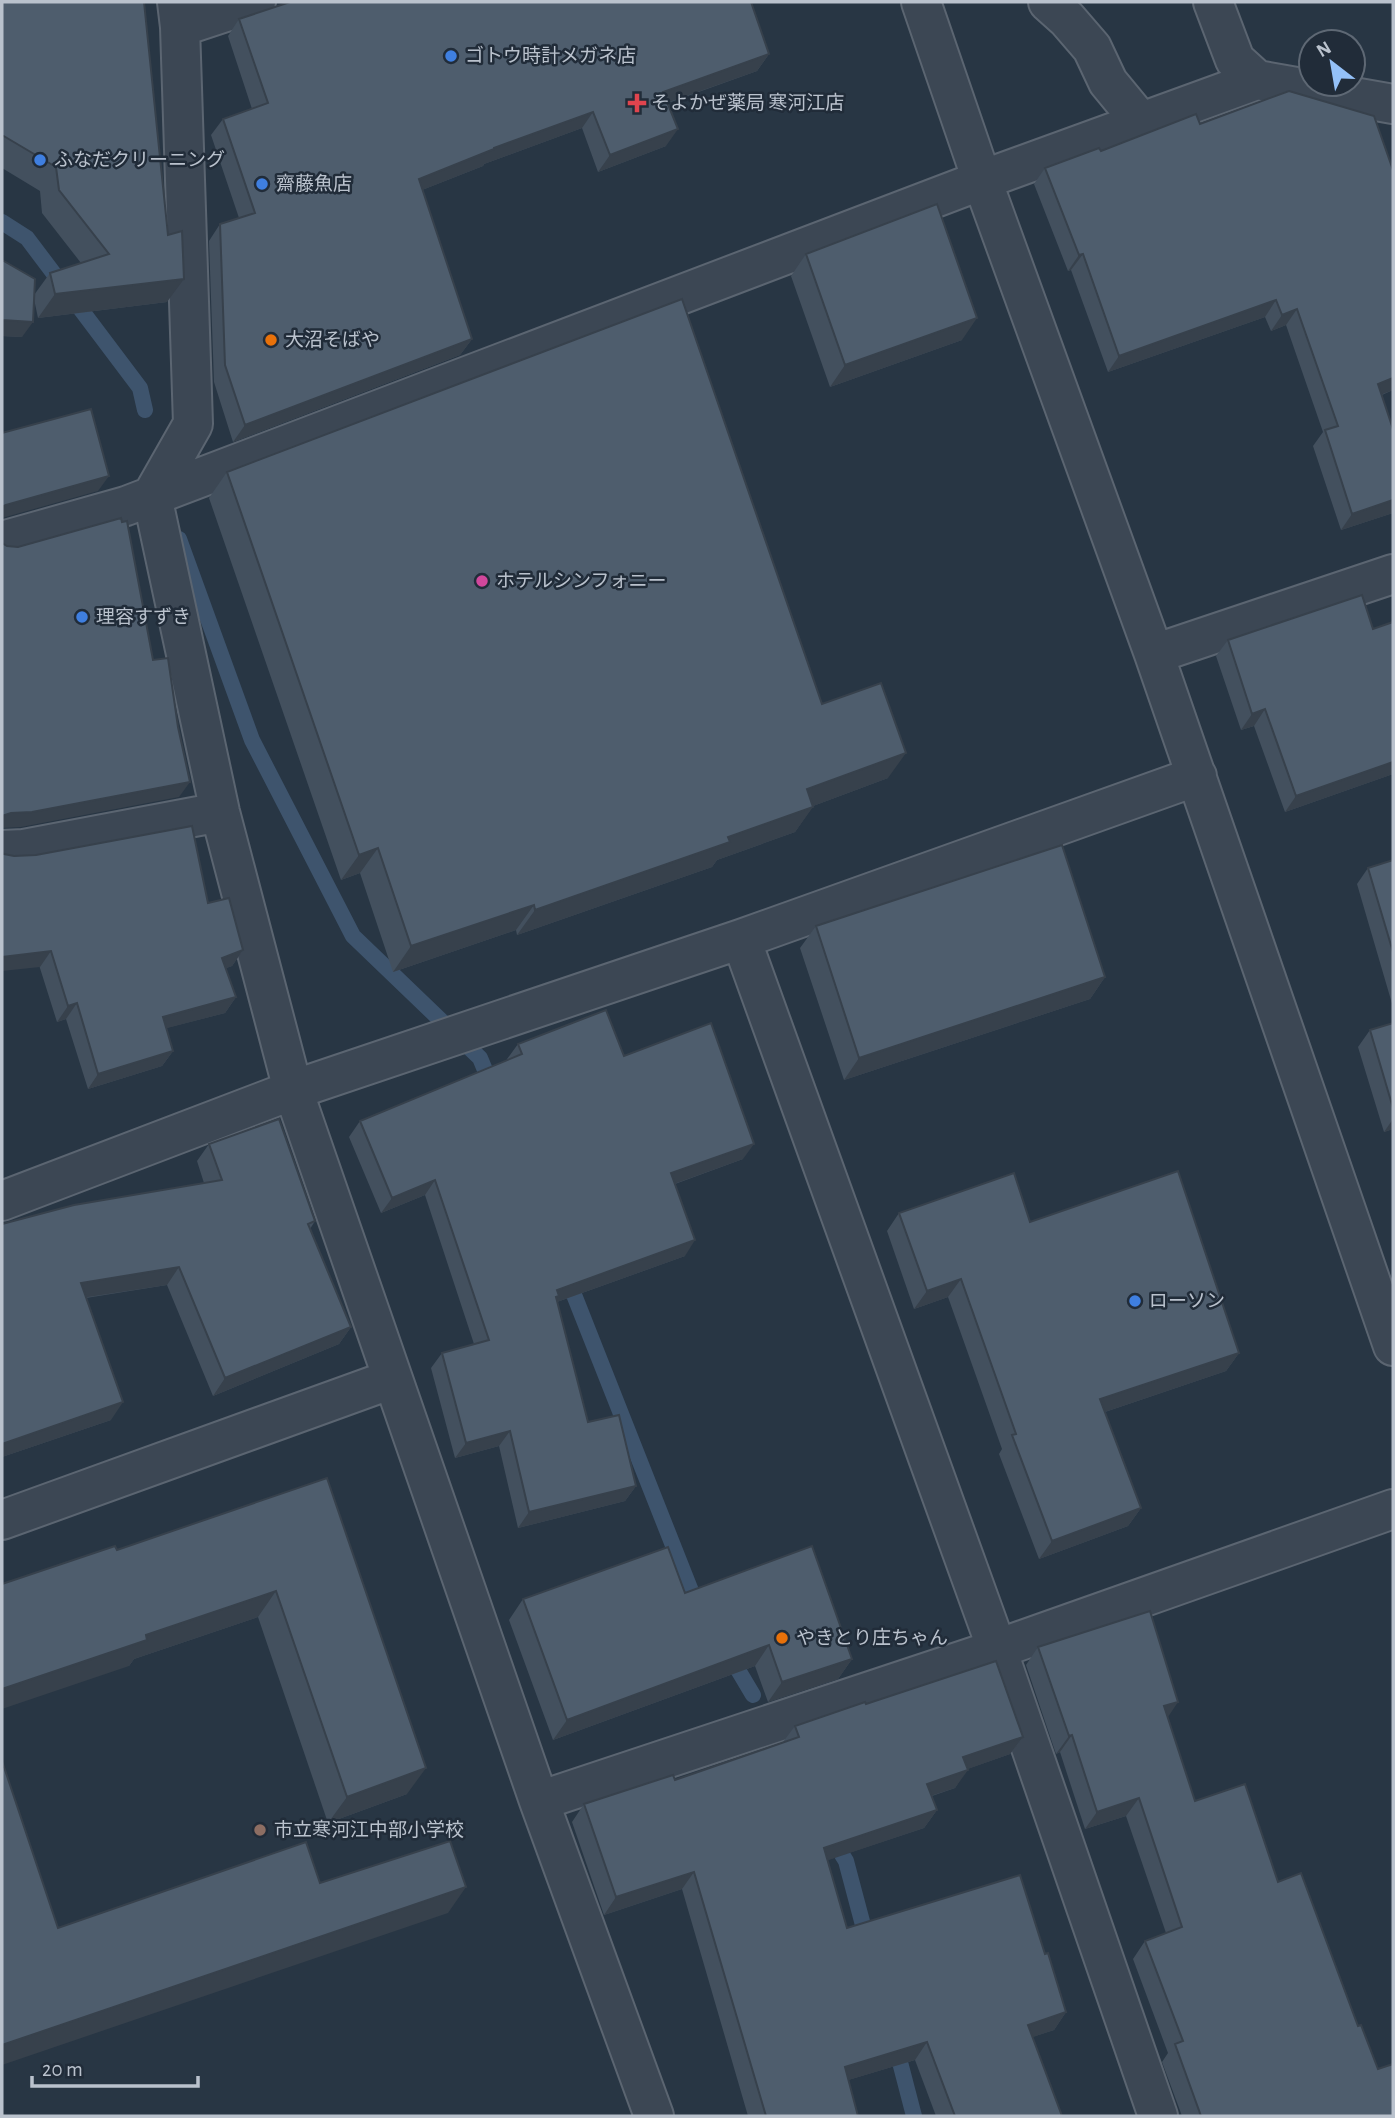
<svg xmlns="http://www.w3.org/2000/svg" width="1395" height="2118" font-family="'Alegreya Sans','Noto Sans JP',sans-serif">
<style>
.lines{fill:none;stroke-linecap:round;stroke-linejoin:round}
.stream{stroke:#3e546d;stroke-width:16}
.minor-casing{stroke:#5b6571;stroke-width:42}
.minor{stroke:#3c4754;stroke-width:38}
.wall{fill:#43505e}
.shaded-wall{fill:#37414c}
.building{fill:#4e5d6d;stroke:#37414c;stroke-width:2}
.shop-dot{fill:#3f7fe0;stroke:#212c39;stroke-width:2.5}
.health-dot{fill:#e0444e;stroke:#212c39;stroke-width:2.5}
.food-dot{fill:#e8710a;stroke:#212c39;stroke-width:2.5}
.hotel-dot{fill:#d1479c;stroke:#212c39;stroke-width:2.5}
.education-dot{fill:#8d6e63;stroke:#212c39;stroke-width:2.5}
.labels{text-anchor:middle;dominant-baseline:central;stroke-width:5;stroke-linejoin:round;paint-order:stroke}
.poi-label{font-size:19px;fill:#bac2cd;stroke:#212c39;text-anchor:start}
</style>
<rect width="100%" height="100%" fill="#283644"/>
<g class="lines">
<path class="stream" d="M 2,222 L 27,238 L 140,388 L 145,410
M 179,539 L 252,740 L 353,936 L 480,1058 L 492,1087
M 567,1277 L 691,1591 L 701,1607
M 728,1653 L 753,1695
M 831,1837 L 846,1861 L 868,1944
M 895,2043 L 914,2116"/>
<g class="minor-casing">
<path id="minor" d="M 921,2 L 982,180 L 1154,654 L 1393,1346
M 1048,2 L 1067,19 L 1092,48 L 1108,82 L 1141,122
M 1213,2 L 1235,60 L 1257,80
M 180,27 L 256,2
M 2,541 L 126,506 L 152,496 L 193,424 L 180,27 L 177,2
M 1154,654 L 1393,574
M 2,850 L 24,849 L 220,812
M 741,939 L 997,1649 L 1158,2116
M 2,1201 L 293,1090 L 741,939 L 1197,776
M 2,1520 L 392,1379
M 539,1801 L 997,1649 L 1393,1509
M 654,2116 L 539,1801 L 293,1090 L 220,812 L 152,496 L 982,180 L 1257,80 L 1393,104"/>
</g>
<use href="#minor" class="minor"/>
</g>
<path class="wall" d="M 2,2 L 167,302 L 38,318 L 34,299 L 22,337 L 2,336 L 2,260 L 34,295 L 50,273 L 81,263 L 42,213 L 40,191 L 2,168 Z
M 239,19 L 769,54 L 757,71 L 668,103 L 666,146 L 598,172 L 582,128 L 484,164 L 483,166 L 422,190 L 472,339 L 460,355 L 233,442 L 214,382 L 209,241 L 220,224 L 239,218 L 211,135 L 223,119 L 252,109 L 228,36 Z
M 1200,124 L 1393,170 L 1393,390 L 1382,395 L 1393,429 L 1393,513 L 1341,530 L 1313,446 L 1323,432 L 1286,325 L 1271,331 L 1265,317 L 1108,372 L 1071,270 L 1068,271 L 1034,184 L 1045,168 Z
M 806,254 L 962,340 L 830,387 L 791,276 Z
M 227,472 L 822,704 L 888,778 L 813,806 L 795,832 L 717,860 L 712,867 L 517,935 L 516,930 L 393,972 L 360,873 L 341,880 L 209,498 Z
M 1373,629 L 1393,774 L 1285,812 L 1254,726 L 1241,730 L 1216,656 L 1228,640 Z
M 4,854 L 208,903 L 243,950 L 232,966 L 226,968 L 236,997 L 225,1013 L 166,1028 L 173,1051 L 162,1066 L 88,1089 L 66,1019 L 57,1022 Z
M 1393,860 L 1393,1007 L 1357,884 L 1368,868 Z
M 816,926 L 1105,977 L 1090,999 L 844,1080 L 800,948 Z
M 1393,1023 L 1393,1129 L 1384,1132 L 1358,1047 L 1370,1030 Z
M 518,1044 L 624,1056 L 743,1159 L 675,1184 L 685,1256 L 557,1302 L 588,1422 L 636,1486 L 625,1501 L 518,1528 L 499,1446 L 455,1458 L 431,1368 L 442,1353 L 474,1344 L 425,1195 L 381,1213 L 349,1137 L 360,1121 L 507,1060 L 507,1059 Z
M 209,1144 L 315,1221 L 310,1229 L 351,1327 L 339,1344 L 213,1396 L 167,1285 L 86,1298 L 111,1420 L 2,1457 L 2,1224 L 204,1183 L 197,1161 Z
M 899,1213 L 1030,1222 L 1239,1353 L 1226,1371 L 1105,1412 L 1141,1508 L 1128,1526 L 1039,1559 L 999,1454 L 1002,1449 L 948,1297 L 914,1309 L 887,1231 Z
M 327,1478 L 407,1794 L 328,1823 L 258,1617 L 134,1659 L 129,1666 L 117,1550 Z
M 685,1593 L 852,1659 L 838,1679 L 768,1702 L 755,1666 L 553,1740 L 509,1620 L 523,1599 Z
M 1038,1647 L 1167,1717 L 1195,1801 L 1278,1882 L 1358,2026 L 1378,2069 L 1393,2116 L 1182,2116 L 1162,2062 L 1168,2053 L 1133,1959 L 1145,1941 L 1166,1933 L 1126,1816 L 1085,1829 L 1060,1752 L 1056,1754 L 1026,1665 Z
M 866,1704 L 1023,1737 L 1010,1754 L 967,1769 L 955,1788 L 932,1796 L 937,1810 L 924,1828 L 827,1860 L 847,1928 L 1045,1954 L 1066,2012 L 1054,2030 L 1032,2037 L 1062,2116 L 936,2116 L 915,2060 L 848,2080 L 858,2116 L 748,2116 L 682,1889 L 604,1915 L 572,1822 L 584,1804 L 675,1780 L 783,1742 L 795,1726 Z"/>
<path class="shaded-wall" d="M 769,54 L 757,71 L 652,108 L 663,92 Z
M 593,112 L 582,128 L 484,164 L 483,166 L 407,196 L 419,179 L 494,148 Z
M 678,129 L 666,146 L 598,172 L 610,155 Z
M 1083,254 L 1071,270 L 1068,271 L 1079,255 Z
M 184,279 L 167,302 L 38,318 L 55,294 Z
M 1276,300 L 1265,317 L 1108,372 L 1119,356 Z
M 1297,309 L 1286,325 L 1271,331 L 1282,315 Z
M 977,318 L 962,340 L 830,387 L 845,365 Z
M 2,320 L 33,322 L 22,337 L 2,336 Z
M 472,339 L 460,355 L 233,442 L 245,425 Z
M 1393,378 L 1393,390 L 1367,400 L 1378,384 Z
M 109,476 L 98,491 L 2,518 L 2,507 L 6,505 Z
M 1393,500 L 1393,513 L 1341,530 L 1352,514 Z
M 1265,709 L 1254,726 L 1241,730 L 1252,714 Z
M 906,753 L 888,778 L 789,815 L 807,789 Z
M 1393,762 L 1393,774 L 1285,812 L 1296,796 Z
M 190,782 L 179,797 L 21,827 L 2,828 L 2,816 L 11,813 Z
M 813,807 L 795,832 L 717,860 L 712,867 L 517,935 L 535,910 L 728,837 Z
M 378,848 L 360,873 L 341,880 L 359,855 Z
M 534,905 L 516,930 L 393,972 L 411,946 Z
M 243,950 L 232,966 L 211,974 L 222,958 Z
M 51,951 L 40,967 L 2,971 L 2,957 Z
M 1105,977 L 1090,999 L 844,1080 L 859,1058 Z
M 236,997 L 225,1013 L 152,1032 L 163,1017 Z
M 77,1003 L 66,1019 L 57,1022 L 68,1006 Z
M 173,1051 L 162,1066 L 88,1089 L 98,1074 Z
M 1393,1119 L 1393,1129 L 1384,1132 Z
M 754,1144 L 743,1159 L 660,1189 L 671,1173 Z
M 435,1180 L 425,1195 L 381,1213 L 392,1198 Z
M 695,1240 L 685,1256 L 554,1303 L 557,1290 Z
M 179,1267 L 167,1285 L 68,1300 L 81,1283 Z
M 961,1279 L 948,1297 L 914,1309 L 927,1291 Z
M 351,1327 L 339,1344 L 213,1396 L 225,1378 Z
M 1239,1353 L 1226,1371 L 1087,1418 L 1100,1399 Z
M 123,1402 L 111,1420 L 2,1457 L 2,1444 Z
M 510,1431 L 499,1446 L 455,1458 L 466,1443 Z
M 636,1486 L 625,1501 L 518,1528 L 529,1512 Z
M 1141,1508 L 1128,1526 L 1039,1559 L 1052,1541 Z
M 276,1591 L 258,1617 L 134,1659 L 129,1666 L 2,1709 L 2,1689 L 146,1635 Z
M 769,1645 L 755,1666 L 553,1740 L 567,1720 Z
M 852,1659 L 838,1679 L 768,1702 L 782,1682 Z
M 1178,1702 L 1166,1720 L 1164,1706 Z
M 1072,1735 L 1060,1752 L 1056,1754 L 1069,1736 Z
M 1023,1737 L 1010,1754 L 951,1775 L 963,1757 Z
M 426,1768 L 407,1794 L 328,1823 L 347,1797 Z
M 968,1770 L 955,1788 L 915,1801 L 927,1784 Z
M 1139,1798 L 1126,1816 L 1085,1829 L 1097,1812 Z
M 937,1810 L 924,1828 L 811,1866 L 824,1848 Z
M 694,1872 L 682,1889 L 604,1915 L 616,1897 Z
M 466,1887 L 448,1913 L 2,2065 L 2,2045 Z
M 1066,2012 L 1054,2030 L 1015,2043 L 1028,2025 Z
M 927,2042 L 915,2060 L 832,2085 L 845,2067 Z"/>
<path class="building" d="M 2,2 L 144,2 L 168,235 L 182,231 L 184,279 L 55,294 L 50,273 L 109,254 L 59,190 L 56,167 L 2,135 Z
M 290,2 L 751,2 L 769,54 L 663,92 L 678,129 L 610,155 L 593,112 L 494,148 L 494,149 L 419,179 L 472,339 L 245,425 L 225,365 L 220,224 L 255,213 L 223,119 L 268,103 L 239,19 Z
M 1289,91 L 1374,116 L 1393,170 L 1393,378 L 1378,384 L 1393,429 L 1393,500 L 1352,514 L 1325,430 L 1338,426 L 1297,309 L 1282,315 L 1276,300 L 1119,356 L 1083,254 L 1079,255 L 1045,168 L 1099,148 L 1101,151 L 1196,114 L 1200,124 Z
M 937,204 L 977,318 L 845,365 L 806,254 Z
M 2,260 L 35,279 L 33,322 L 2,320 Z
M 682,299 L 822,704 L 881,683 L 906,753 L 807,789 L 813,807 L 728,837 L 730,842 L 535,910 L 534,905 L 411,946 L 378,848 L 359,855 L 227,472 Z
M 2,403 L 2,433 L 91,409 L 109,476 L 6,505 L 2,507 Z
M 121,518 L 122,522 L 127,521 L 153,660 L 168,658 L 178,727 L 190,782 L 32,812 L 11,813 L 2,816 L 2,543 L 7,546 L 18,547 Z
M 1362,595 L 1373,629 L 1393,622 L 1393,762 L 1296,796 L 1265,709 L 1252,714 L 1228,640 Z
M 192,826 L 208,903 L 229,898 L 243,950 L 222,958 L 236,997 L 163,1017 L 173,1051 L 98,1074 L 77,1003 L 68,1006 L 51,951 L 2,957 L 2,853 L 4,854 L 14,856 L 36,855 Z
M 1062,845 L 1105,977 L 859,1058 L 816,926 Z
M 1393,860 L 1393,952 L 1368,868 Z
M 606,1010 L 624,1056 L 711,1023 L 754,1144 L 671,1173 L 695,1240 L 557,1290 L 559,1296 L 556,1297 L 588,1422 L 619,1415 L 636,1486 L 529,1512 L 510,1431 L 466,1443 L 442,1353 L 489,1340 L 435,1180 L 392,1198 L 360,1121 L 522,1054 L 518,1044 Z
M 1393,1023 L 1393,1108 L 1370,1030 Z
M 279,1119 L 315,1221 L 308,1224 L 351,1327 L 225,1378 L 179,1267 L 81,1283 L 123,1402 L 2,1444 L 2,1224 L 74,1205 L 222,1180 L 209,1144 Z
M 1178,1171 L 1239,1353 L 1100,1399 L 1141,1508 L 1052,1541 L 1012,1435 L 1016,1434 L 961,1279 L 927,1291 L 899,1213 L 1014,1173 L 1030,1222 Z
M 327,1478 L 426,1768 L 347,1797 L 276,1591 L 146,1635 L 147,1640 L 2,1689 L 2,1584 L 115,1546 L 117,1550 Z
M 812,1546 L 852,1659 L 782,1682 L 769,1645 L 567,1720 L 523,1599 L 668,1547 L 685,1593 Z
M 1150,1611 L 1178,1702 L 1164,1706 L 1195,1801 L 1245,1784 L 1278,1882 L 1301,1873 L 1358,2026 L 1361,2025 L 1378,2069 L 1393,2064 L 1393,2116 L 1201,2116 L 1175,2044 L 1183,2041 L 1145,1941 L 1182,1927 L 1139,1798 L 1097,1812 L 1072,1735 L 1069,1736 L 1038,1647 Z
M 996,1661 L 1023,1737 L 963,1757 L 968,1770 L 927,1784 L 937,1810 L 824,1848 L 847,1928 L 1020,1875 L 1045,1954 L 1048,1953 L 1066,2012 L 1028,2025 L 1062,2116 L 955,2116 L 927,2042 L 845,2067 L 858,2116 L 766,2116 L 694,1872 L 616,1897 L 584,1804 L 673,1775 L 675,1780 L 799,1737 L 795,1726 L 865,1702 L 866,1704 Z
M 2,1761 L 58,1928 L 306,1842 L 320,1883 L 450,1841 L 466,1887 L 2,2045 Z"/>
<g class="shop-dot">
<circle cx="451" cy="56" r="7"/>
<circle cx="40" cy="160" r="7"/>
<circle cx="262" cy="184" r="7"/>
<circle cx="82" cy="617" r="7"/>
<circle cx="1135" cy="1301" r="7"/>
</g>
<path class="health-dot" d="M633.5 92.5h7v7h7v7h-7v7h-7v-7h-7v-7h7z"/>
<g class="food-dot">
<circle cx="271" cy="340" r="7"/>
<circle cx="782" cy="1638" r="7"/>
</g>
<circle class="hotel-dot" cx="482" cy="581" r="7"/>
<circle class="education-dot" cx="260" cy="1830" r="7"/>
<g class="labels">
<g class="poi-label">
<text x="465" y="56">ゴトウ時計メガネ店</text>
<text x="651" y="103">そよかぜ薬局 寒河江店</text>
<text x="54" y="160">ふなだクリーニング</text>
<text x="276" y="184">齋藤魚店</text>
<text x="285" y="340">大沼そばや</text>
<text x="496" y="581">ホテルシンフォニー</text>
<text x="96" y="617">理容すずき</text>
<text x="1149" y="1301">ローソン</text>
<text x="796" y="1638">やきとり庄ちゃん</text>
<text x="274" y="1830">市立寒河江中部小学校</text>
</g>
</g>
<rect width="1395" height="2118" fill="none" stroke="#bac2cd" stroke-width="7"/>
<g transform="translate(1332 63) rotate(329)"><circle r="33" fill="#212c39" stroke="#5e6874" stroke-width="2"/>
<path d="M0-5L12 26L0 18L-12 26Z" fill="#94c1f8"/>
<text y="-10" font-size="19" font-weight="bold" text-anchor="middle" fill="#bac2cd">N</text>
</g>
<path d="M32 2076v10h166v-10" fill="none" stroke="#bac2cd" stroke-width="3.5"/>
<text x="42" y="2076" font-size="21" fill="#bac2cd" stroke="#212c39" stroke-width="5" paint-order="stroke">20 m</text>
</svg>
